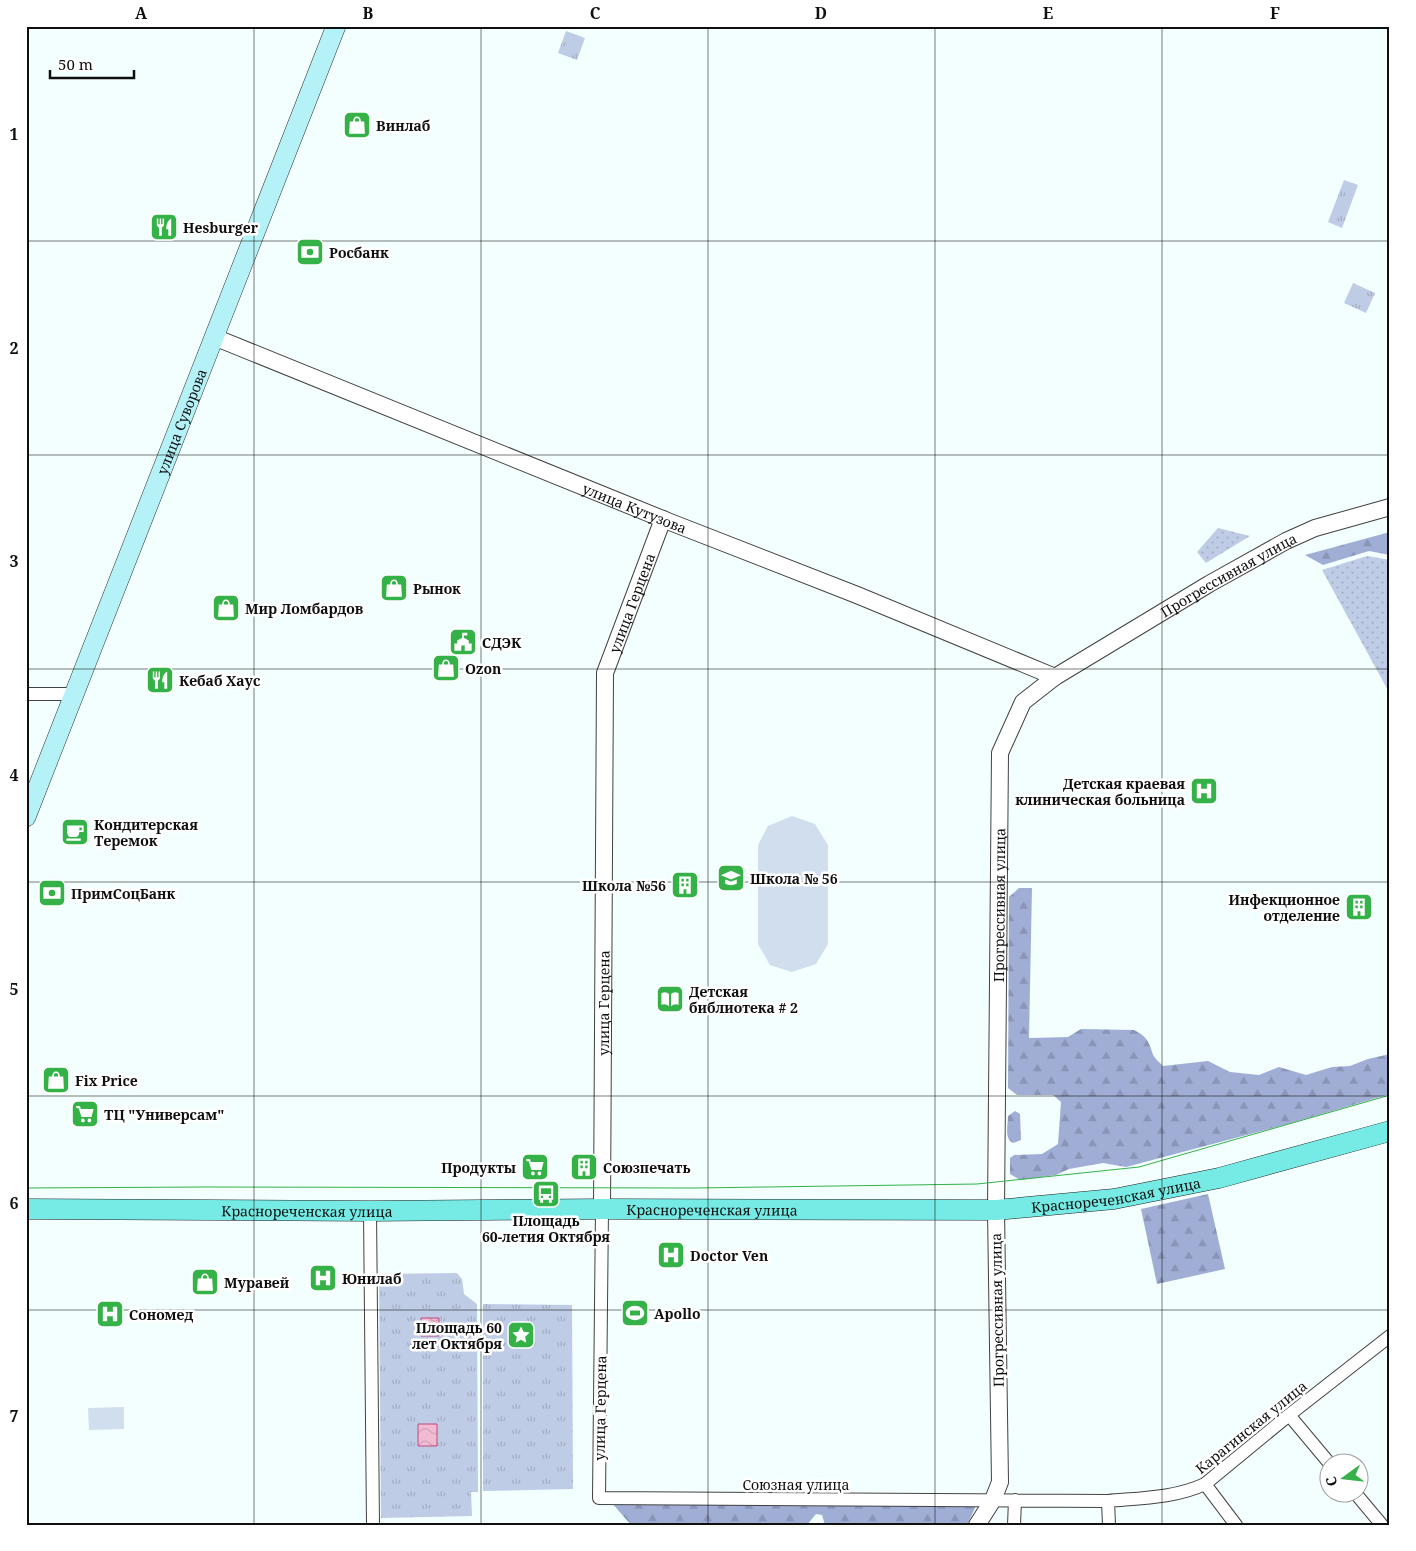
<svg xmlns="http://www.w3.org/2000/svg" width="1416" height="1551" font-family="'Noto Serif',serif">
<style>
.grass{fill:url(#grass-dots)}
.forest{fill:url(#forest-firs)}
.park{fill:url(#park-tufts)}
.pitch{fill:#d0deee}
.water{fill:url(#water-waves);stroke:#c04b7b}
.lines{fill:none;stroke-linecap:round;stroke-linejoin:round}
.minor-casing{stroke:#424242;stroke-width:14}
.tertiary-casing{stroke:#424242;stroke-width:18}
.secondary-casing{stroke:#313131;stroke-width:20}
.primary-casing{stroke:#202020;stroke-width:21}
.minor{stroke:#fff;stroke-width:12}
.tertiary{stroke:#fff;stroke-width:16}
.secondary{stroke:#b5f2f7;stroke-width:19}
.primary{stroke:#76ebe5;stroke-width:20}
.tram{stroke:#34b247;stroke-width:1}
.grid{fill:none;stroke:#0f0f0f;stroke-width:1;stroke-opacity:0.55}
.labels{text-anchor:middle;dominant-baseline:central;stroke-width:5;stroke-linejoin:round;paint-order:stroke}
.poi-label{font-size:14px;font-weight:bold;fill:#0f0f0f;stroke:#fff;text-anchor:start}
.street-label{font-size:14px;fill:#0f0f0f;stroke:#fff}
.neatline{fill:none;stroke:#0f0f0f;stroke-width:2}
.grid-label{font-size:16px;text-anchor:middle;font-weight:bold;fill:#0f0f0f}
</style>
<defs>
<pattern id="grass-dots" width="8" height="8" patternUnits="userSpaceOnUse" patternTransform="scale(1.25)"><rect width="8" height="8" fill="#bfcce6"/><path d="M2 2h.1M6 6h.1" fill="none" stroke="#a3aec4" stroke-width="1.8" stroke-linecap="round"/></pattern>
<pattern id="forest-firs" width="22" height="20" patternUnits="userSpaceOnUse" patternTransform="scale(1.25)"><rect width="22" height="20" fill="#a0aed5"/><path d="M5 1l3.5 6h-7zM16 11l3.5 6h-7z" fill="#8994b6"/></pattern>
<pattern id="park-tufts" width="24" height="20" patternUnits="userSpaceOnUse" patternTransform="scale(1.25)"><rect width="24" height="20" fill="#bfcce6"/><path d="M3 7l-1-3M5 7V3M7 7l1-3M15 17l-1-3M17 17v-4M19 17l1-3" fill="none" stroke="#a3aec4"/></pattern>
<pattern id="water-waves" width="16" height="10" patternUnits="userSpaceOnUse" patternTransform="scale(1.25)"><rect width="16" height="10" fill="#f1bcd3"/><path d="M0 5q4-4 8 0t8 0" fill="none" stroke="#cda0b4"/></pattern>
</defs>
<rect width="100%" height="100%" fill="#f3fefe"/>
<path class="grass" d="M 1218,528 L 1250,536 L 1206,563 L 1197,552 Z
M 1367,556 L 1390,560 L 1390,694 L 1322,570 Z"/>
<path class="forest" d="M 1390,532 L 1390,555 L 1369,551 L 1323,565 L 1305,555 Z
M 1019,888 L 1032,888 L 1029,1038 L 1068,1037 L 1081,1029 L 1134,1030 C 1145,1035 1149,1041 1152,1052 C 1153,1057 1159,1062 1163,1066 L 1208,1061 L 1230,1072 L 1259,1075 L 1279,1067 L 1306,1075 L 1332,1067 L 1350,1066 L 1368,1059 L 1390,1054 L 1390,1094 L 1288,1124 L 1126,1167 L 1103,1163 L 1069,1169 L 1056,1175 L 1020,1180 L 1010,1174 L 1010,1158 L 1014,1155 L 1042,1154 L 1058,1144 L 1061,1102 L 1053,1095 L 1017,1095 L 1008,1088 L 1009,897 Z
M 1015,1111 L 1020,1114 L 1021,1140 L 1013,1143 C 1004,1139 1008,1125 1008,1116 Z
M 1208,1194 L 1225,1269 L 1157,1284 L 1141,1209 Z
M 611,1502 L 976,1506 L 967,1525 L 825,1525 L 822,1515 L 816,1514 L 807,1525 L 631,1525 Z"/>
<path class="park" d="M 566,31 L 585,38 L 577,60 L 558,53 Z
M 1344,180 L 1358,185 L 1342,228 L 1328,222 Z
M 1353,283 L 1375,293 L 1366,313 L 1344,303 Z
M 457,1273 L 462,1279 L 464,1294 L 477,1304 L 478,1492 L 471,1492 L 472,1516 L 381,1518 L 379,1274 Z
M 483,1304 L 572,1305 L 573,1489 L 483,1491 Z"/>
<path class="pitch" d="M 792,816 L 815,824 L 828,845 L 828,944 L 816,964 L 792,972 L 770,965 L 758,944 L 758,845 L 768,826 Z
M 124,1407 L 124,1429 L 89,1430 L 88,1408 Z"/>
<path class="water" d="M 421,1318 L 439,1318 L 439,1336 L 421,1336 Z
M 418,1424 L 437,1424 L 437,1446 L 418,1446 Z"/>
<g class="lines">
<g class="minor-casing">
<path id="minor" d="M 26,694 L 75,694
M 602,1209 L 599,1498 L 1108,1501 C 1141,1498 1175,1498 1205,1484 L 1289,1415 L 1390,1336
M 370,1211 L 373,1525
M 1289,1415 L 1330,1464
M 1205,1484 L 1236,1525
M 1356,1494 L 1382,1525
M 1108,1501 L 1109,1525
M 1014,1525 L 1015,1500"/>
</g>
<g class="tertiary-casing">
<g id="tertiary">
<path id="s1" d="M 214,337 L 670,522 L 857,595 L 1055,677"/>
<path id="s2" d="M 602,1209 L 605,673 L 663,519"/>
<path id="s3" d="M 977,1525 L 993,1500 L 1000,1482 L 996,1210 L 1000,753 L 1023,702 L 1055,677 L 1209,584 L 1286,541 L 1315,528 L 1390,507"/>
</g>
</g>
<g class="secondary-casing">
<g id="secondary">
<path id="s4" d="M 26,817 L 336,26"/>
</g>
</g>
<g class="primary-casing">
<g id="primary">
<path id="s5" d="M 26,1209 L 370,1211 L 602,1209 L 996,1210 L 1114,1199 L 1219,1178 L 1390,1131"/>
</g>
</g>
<use href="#minor" class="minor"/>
<use href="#tertiary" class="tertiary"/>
<use href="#secondary" class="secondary"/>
<use href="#primary" class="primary"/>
<path class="tram" d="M 26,1188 L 204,1187 L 695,1188 L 977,1184 L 1139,1167 L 1390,1095"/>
</g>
<path class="grid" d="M 254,26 L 254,1525M 481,26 L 481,1525M 708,26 L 708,1525M 935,26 L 935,1525M 1162,26 L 1162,1525M 26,241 L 1390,241M 26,455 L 1390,455M 26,669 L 1390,669M 26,882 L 1390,882M 26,1096 L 1390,1096M 26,1310 L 1390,1310"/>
<defs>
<g id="shop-square" transform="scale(1.4375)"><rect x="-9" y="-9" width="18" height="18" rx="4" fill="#34b247" stroke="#fff"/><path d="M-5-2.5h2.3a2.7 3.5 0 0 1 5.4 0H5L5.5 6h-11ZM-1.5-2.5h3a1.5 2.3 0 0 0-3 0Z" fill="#fff"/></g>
<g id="restaurant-square" transform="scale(1.4375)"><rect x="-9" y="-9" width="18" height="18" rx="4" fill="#34b247" stroke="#fff"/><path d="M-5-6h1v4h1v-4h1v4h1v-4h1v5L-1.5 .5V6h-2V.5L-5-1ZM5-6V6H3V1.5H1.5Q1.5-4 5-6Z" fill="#fff"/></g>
<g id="bank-square" transform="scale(1.4375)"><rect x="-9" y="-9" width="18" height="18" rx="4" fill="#34b247" stroke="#fff"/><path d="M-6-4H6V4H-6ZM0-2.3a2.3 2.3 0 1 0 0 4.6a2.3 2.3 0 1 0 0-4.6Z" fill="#fff"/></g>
<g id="civic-square" transform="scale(1.4375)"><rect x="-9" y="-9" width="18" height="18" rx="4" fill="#34b247" stroke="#fff"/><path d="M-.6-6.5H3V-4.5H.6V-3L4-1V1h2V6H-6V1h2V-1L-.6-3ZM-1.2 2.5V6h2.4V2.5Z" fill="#fff"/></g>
<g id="hospital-square" transform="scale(1.4375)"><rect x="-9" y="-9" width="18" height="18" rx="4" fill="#34b247" stroke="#fff"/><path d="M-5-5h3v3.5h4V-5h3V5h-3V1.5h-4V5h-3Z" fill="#fff"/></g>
<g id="cafe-square" transform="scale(1.4375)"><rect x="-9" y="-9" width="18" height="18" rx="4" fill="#34b247" stroke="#fff"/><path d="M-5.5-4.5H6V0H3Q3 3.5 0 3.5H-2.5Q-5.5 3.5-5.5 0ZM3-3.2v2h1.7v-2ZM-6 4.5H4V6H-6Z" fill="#fff"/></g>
<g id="school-square" transform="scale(1.4375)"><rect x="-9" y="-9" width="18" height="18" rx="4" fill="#34b247" stroke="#fff"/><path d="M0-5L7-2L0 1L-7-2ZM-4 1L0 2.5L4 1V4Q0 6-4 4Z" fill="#fff"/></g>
<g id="building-square" transform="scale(1.4375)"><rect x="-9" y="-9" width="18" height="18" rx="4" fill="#34b247" stroke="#fff"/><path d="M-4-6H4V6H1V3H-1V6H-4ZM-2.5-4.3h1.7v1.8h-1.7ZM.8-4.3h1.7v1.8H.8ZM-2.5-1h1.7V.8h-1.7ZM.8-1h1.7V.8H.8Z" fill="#fff"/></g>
<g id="library-square" transform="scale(1.4375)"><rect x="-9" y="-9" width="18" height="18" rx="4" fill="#34b247" stroke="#fff"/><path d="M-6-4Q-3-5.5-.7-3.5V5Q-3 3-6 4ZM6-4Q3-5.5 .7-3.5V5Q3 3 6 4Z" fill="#fff"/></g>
<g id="supermarket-square" transform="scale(1.4375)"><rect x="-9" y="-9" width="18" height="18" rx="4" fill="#34b247" stroke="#fff"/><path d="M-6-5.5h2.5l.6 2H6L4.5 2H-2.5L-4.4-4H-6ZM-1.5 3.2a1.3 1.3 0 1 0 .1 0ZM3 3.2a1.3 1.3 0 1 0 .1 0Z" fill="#fff"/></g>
<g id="bus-square" transform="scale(1.4375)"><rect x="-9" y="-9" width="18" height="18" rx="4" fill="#34b247" stroke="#fff"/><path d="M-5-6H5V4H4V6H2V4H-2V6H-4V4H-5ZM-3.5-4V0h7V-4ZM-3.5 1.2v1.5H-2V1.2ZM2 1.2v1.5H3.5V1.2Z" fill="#fff"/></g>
<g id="stadium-square" transform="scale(1.4375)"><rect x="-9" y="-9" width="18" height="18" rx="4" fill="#34b247" stroke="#fff"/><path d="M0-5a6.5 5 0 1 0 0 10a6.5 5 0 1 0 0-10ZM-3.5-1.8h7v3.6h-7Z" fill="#fff"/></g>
<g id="sight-square" transform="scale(1.4375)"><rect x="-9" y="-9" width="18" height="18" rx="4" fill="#34b247" stroke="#fff"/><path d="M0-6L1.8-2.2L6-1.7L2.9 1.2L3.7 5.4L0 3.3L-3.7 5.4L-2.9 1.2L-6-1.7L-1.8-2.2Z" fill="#fff"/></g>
</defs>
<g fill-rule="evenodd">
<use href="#shop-square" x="357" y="125"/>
<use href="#restaurant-square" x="164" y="227"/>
<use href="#bank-square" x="310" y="252"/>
<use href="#shop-square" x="394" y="588"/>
<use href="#shop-square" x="226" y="608"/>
<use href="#civic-square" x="463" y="642"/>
<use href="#shop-square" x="446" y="668"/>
<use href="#restaurant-square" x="160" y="680"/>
<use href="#hospital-square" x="1204" y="791"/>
<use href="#cafe-square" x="75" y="832"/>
<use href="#school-square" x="731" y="878"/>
<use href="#building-square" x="685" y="885"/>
<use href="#bank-square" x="52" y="893"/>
<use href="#building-square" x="1359" y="907"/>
<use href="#library-square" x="670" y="999"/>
<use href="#shop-square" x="56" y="1080"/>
<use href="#supermarket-square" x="85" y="1114"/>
<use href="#supermarket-square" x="535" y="1167"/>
<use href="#building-square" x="584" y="1167"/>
<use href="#bus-square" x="546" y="1194"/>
<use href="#hospital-square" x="671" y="1255"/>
<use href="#hospital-square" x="323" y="1278"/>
<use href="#shop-square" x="205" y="1282"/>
<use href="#stadium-square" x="635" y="1313"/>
<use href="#hospital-square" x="110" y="1314"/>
<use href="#sight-square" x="521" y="1335"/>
</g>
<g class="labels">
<g class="poi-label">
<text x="376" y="125">Винлаб</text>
<text x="183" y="227">Hesburger</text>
<text x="329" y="252">Росбанк</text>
<text x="413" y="588">Рынок</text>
<text x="245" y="608">Мир Ломбардов</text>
<text x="482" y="642">СДЭК</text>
<text x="465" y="668">Ozon</text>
<text x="179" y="680">Кебаб Хаус</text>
<text x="1185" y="783" text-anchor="end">Детская краевая<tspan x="1185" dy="16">клиническая больница</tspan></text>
<text x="94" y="824">Кондитерская<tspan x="94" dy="16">Теремок</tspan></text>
<text x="750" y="878">Школа № 56</text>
<text x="666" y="885" text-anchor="end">Школа №56</text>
<text x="71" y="893">ПримСоцБанк</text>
<text x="1340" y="899" text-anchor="end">Инфекционное<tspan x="1340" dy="16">отделение</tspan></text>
<text x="689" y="991">Детская<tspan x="689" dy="16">библиотека # 2</tspan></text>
<text x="75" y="1080">Fix Price</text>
<text x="104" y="1114">ТЦ "Универсам"</text>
<text x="516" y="1167" text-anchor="end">Продукты</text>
<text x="603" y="1167">Союзпечать</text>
<text x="546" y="1220" text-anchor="middle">Площадь<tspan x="546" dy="16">60-летия Октября</tspan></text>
<text x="690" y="1255">Doctor Ven</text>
<text x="342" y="1278">Юнилаб</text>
<text x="224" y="1282">Муравей</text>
<text x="654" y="1313">Apollo</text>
<text x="129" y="1314">Сономед</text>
<text x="502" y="1327" text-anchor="end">Площадь 60<tspan x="502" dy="16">лет Октября</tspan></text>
</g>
<g class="street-label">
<text stroke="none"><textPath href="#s4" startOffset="425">улица Суворова</textPath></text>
<text stroke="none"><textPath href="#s1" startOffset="454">улица Кутузова</textPath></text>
<text stroke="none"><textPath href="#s3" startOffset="1076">Прогрессивная улица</textPath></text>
<text stroke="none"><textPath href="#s2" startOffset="611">улица Герцена</textPath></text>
<text stroke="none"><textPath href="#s3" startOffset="626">Прогрессивная улица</textPath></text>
<text stroke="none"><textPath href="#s2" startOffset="206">улица Герцена</textPath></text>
<text stroke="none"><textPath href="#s5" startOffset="1091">Краснореченская улица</textPath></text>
<text stroke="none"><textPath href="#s5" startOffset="281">Краснореченская улица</textPath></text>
<text stroke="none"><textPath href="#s5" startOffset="686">Краснореченская улица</textPath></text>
<text transform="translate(997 1310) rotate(-91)">Прогрессивная улица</text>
<text transform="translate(600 1408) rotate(-89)">улица Герцена</text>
<text transform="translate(1251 1427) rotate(-39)">Карагинская улица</text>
<text x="796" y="1484">Союзная улица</text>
</g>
</g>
<rect width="1416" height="1551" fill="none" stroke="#ffffff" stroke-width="55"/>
<g transform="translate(1344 1478) rotate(255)"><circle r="24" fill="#ffffff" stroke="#9f9f9f"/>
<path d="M0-4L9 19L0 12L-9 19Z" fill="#34b247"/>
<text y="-8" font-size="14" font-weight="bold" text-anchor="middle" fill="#0f0f0f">С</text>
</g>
<path d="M50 70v8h84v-8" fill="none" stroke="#0f0f0f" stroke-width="2.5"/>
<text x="58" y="70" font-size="15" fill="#0f0f0f" stroke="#ffffff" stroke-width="4" paint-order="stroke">50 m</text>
<rect x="28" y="28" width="1360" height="1496" class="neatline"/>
<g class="grid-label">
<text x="141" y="19">A</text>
<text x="368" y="19">B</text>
<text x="595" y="19">C</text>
<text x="821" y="19">D</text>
<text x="1048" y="19">E</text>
<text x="1275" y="19">F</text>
<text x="14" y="140">1</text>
<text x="14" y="354">2</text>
<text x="14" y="567">3</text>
<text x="14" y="781">4</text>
<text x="14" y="995">5</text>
<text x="14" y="1209">6</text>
<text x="14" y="1422">7</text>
</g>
</svg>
